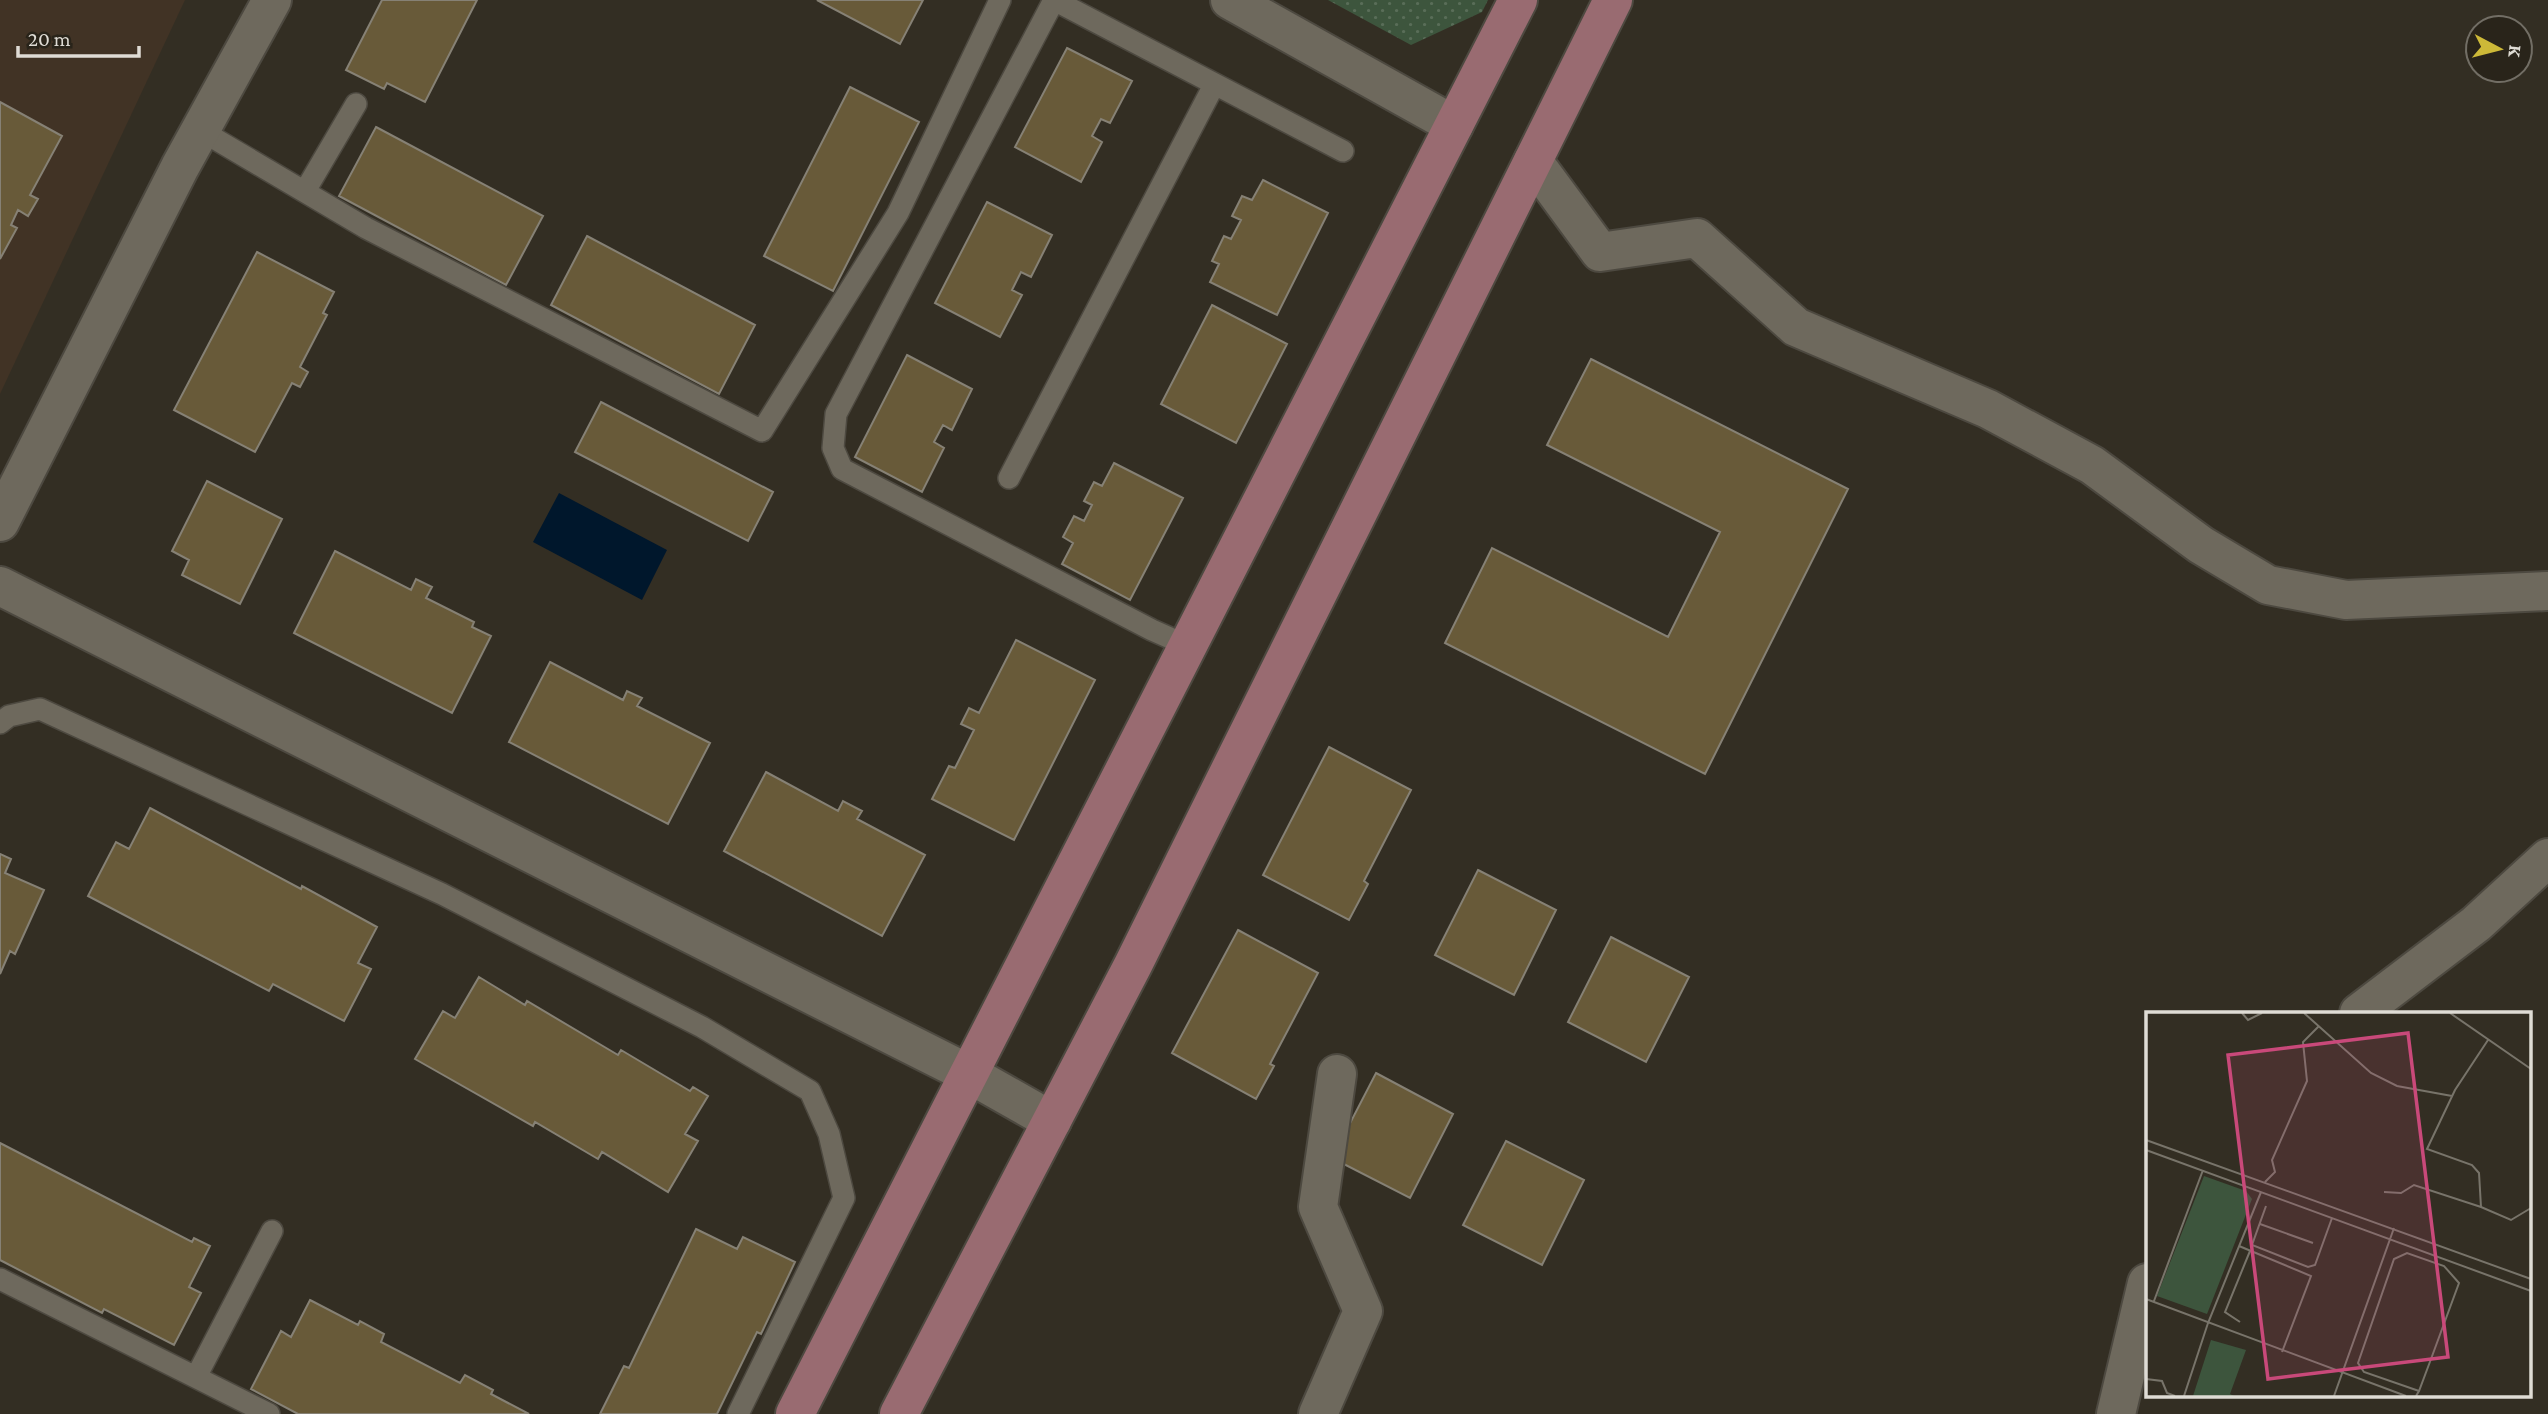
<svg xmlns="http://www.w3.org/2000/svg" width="2548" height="1414" font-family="'Crimson Pro',serif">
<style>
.education{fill:#413325}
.park{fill:url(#park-dots)}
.water{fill:#00172c}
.building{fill:#685a39;stroke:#868175;stroke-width:2}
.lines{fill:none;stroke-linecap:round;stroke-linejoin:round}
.service-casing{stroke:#4d4940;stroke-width:24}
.minor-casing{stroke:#4d4940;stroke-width:42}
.primary-casing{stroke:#4d4940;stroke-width:42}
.service{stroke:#6e695d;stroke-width:21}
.minor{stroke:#6e695d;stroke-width:38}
.primary{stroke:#996b71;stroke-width:38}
.inset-road{fill:none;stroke:#78746a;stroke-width:2}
.view{fill:#c9497a;fill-opacity:0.15;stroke:#c9497a;stroke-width:3.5}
.inset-edge{fill:none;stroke:#dfdcd5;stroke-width:3.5}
</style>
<defs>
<pattern id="park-dots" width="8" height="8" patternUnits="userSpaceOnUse" patternTransform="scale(1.75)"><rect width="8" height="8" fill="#3d553d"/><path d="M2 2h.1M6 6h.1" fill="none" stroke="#596d58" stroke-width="1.8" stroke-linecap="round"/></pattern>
</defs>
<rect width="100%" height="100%" fill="#332e23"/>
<path class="education" d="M 0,0 L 185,0 L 0,394 Z"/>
<path class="park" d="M 1328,0 L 1488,0 L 1482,12 L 1411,45 Z"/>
<path class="water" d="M 559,493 L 667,550 L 642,600 L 533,542 Z"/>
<path class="building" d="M 382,0 L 477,0 L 425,102 L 387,83 L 384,89 L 346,70 Z
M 817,0 L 923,0 L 900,44 Z
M 1067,48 L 1132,81 L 1110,123 L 1101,119 L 1092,136 L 1102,142 L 1081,182 L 1015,147 Z
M 850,87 L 919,122 L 833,291 L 764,256 Z
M 0,102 L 62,136 L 30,195 L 38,199 L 28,216 L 18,210 L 11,225 L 17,228 L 0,259 Z
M 376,127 L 543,216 L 506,285 L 339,196 Z
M 1263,180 L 1328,213 L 1277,315 L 1210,282 L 1219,264 L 1212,261 L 1224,236 L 1231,239 L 1241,220 L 1232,216 L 1242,196 L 1252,200 Z
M 987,202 L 1052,235 L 1031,277 L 1021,272 L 1012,290 L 1022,295 L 1000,337 L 935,303 Z
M 587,236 L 755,325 L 719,394 L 551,305 Z
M 257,252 L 334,292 L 323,313 L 327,315 L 300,367 L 308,372 L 300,387 L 292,383 L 255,452 L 174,410 Z
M 1212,305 L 1287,344 L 1236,443 L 1161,404 Z
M 907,355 L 972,389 L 952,430 L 943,425 L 934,442 L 944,448 L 922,492 L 855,457 Z
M 1591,359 L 1848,489 L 1705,774 L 1445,643 L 1492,548 L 1668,637 L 1720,532 L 1547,445 Z
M 601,402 L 773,492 L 748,541 L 575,452 Z
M 1114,463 L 1183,498 L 1130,600 L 1062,564 L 1073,543 L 1063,537 L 1074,516 L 1084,521 L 1092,505 L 1084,501 L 1094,482 L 1102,486 Z
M 207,481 L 282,519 L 240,604 L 182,575 L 189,560 L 172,551 Z
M 335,551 L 411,590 L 416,579 L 432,587 L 426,598 L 474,622 L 472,627 L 491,636 L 452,713 L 294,633 Z
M 1016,640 L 1095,680 L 1014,840 L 932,799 L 949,766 L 955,768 L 974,730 L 961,724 L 969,708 L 979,713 Z
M 550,662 L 623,700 L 627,691 L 642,698 L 637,706 L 710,743 L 668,824 L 509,742 Z
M 1329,747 L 1411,790 L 1364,881 L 1368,884 L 1349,920 L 1263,875 Z
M 766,772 L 838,811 L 843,801 L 862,811 L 857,819 L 925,855 L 882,936 L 724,851 Z
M 150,808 L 301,889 L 302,886 L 377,927 L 358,963 L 371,969 L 344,1021 L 273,984 L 269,991 L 88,896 L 116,842 L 129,849 Z
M 0,854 L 11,859 L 5,873 L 44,890 L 15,954 L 10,951 L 0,974 Z
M 1478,870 L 1556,910 L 1514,995 L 1435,955 Z
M 1238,930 L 1318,973 L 1270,1064 L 1274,1066 L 1256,1099 L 1172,1053 Z
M 1611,937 L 1689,977 L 1646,1062 L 1568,1022 Z
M 479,977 L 525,1005 L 527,1001 L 618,1055 L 621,1050 L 690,1091 L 693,1087 L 708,1096 L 685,1134 L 698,1141 L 668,1192 L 602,1152 L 598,1159 L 535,1122 L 533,1126 L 415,1059 L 443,1011 L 455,1018 Z
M 1376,1073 L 1453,1114 L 1410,1198 L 1332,1158 Z
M 1506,1141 L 1584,1180 L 1542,1265 L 1463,1225 Z
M 0,1143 L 192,1242 L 194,1238 L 210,1246 L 189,1287 L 201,1293 L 174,1345 L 104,1309 L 102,1313 L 0,1260 Z
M 696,1229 L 737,1249 L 743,1237 L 795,1262 L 761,1334 L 757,1332 L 717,1414 L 600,1414 L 624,1366 L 629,1368 Z
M 310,1300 L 358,1325 L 360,1321 L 384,1334 L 381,1342 L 460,1383 L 465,1375 L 493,1390 L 491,1394 L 529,1414 L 298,1414 L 251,1389 L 281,1331 L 291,1337 Z"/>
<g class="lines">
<g class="service-casing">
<path id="service" d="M 1054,0 L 836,414 L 833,448 L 842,469 L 1152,630 L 1188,646
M 1054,0 L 1343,151
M 200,130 L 366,228 L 762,431 L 898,213 L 1000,0
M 305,191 L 356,104
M 1009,478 L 1214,85
M 0,723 L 9,716 L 40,709 L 442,894 L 702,1027 L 810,1091 L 829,1134 L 844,1198 L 738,1414
M 0,1279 L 269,1414
M 196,1377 L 272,1231"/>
</g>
<g class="minor-casing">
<path id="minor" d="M 1230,0 L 1454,125
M 1533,161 L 1600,252 L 1697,238 L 1796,327 L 1988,409 L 2092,465 L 2201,545 L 2268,585 L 2346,600 L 2548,591
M 0,522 L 180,167 L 272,0
M 0,586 L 969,1074 L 1052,1121
M 2359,1013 L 2476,924 L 2548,858
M 1318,1414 L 1363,1311 L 1318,1207 L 1337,1074
M 2116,1414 L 2147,1283"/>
</g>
<g class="primary-casing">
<path id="primary" d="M 795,1414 L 1518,0
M 899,1414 L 1133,965 L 1613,0"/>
</g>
<use href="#service" class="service"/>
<use href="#minor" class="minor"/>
<use href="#primary" class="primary"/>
</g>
<g transform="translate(2146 1012)">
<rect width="385" height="385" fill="#332e23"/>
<path d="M 58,164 L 100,179 L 106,187 L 61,302 L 11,284 ZM 65,328 L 100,338 L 84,382 L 88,384 L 47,384 Z" fill="#3d553d"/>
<path class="inset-road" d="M 96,1 L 102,8 L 116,1M 158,1 L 225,61 L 251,74 L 306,84M 304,1 L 385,57M 342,28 L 309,78 L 281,137 L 326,153 L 333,161 L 335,195 L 365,208 L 385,196M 0,128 L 385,267M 0,138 L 385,279M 119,170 L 129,160 L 126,148 L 161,69 L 157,30 L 173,14M 238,180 L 255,181 L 268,173 L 335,195M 120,194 L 106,233 L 162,255 L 169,253 L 186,206M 114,212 L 167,231M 93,234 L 165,264 L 136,340M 0,287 L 260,384M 8,289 L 57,158M 94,310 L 79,300 L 104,239M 0,367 L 16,369 L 21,381 L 29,384M 38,384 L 62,311 L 115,180M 188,384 L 248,216M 270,384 L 273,379 L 285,347 L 313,271 L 298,254 L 261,241 L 248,247 L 212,351 L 218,360 L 273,379"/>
<path class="view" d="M 262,21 L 302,345 L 122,367 L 82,43 Z"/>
<rect width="385" height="385" class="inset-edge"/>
</g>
<g transform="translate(2499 49) rotate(97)"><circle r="33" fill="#29241a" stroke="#726e65" stroke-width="2"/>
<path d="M0-5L12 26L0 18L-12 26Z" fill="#cdb938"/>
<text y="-10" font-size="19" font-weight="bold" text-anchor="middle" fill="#dfdcd5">K</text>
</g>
<path d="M18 46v10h121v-10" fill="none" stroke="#dfdcd5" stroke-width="3.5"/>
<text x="28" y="46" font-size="21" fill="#dfdcd5" stroke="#29241a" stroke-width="5" paint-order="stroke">20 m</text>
</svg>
